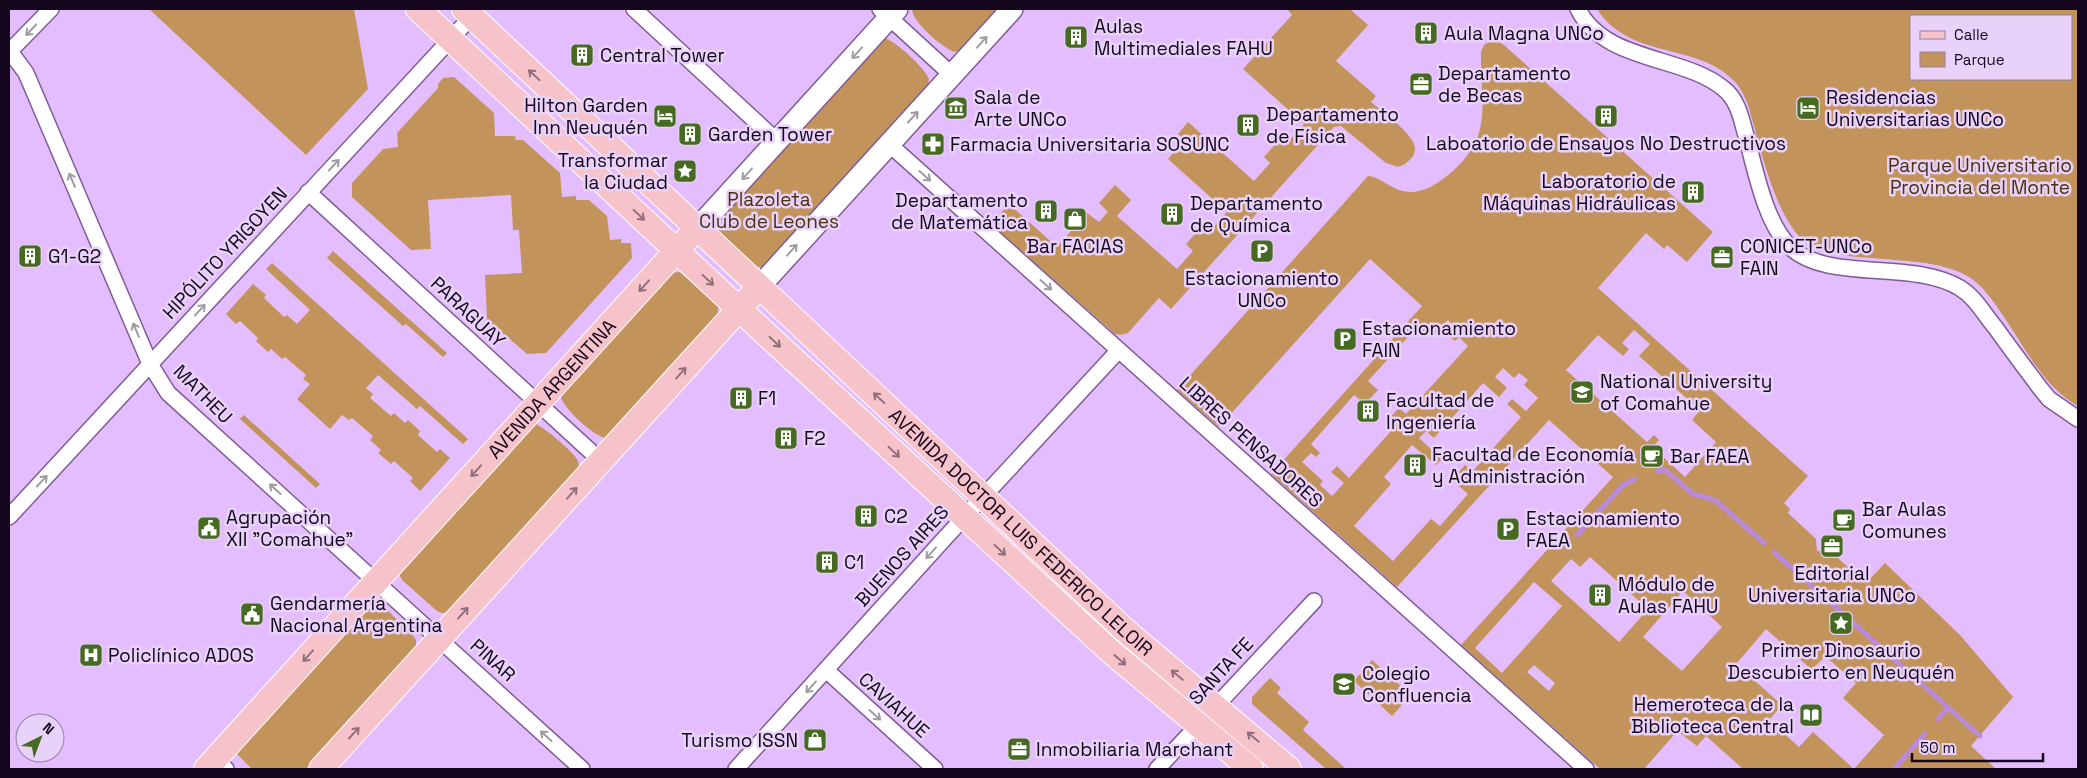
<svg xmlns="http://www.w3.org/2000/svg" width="2087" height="778" font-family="'Space Grotesk',sans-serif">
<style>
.green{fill:#c2945c;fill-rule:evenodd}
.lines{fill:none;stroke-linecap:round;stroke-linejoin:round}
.stream{stroke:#bb8bdb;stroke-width:5}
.street-casing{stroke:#805c96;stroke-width:18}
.secondary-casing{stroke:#805c96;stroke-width:24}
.primary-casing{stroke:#fff;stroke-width:26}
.street{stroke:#fff;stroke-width:15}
.secondary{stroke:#fff;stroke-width:21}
.primary{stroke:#f7c3ca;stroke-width:24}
.oneway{stroke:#a19ba4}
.oneway2{stroke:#916e7c}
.labels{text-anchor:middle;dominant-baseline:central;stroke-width:5;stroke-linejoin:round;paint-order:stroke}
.poi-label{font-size:19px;fill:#14061c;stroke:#e9d2f9;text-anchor:start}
.park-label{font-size:19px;fill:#4a310d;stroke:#e9d2f9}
.street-label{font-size:19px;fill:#14061c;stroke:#e9d2f9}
</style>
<rect width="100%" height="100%" fill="#e4bdfe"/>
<path class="green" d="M 149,9 L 354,9 L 368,89 L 306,155 Z
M 912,9 L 1000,9 L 962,50 L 954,52 C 942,47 912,22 912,9 Z
M 1290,9 L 1350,9 L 1368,25 L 1336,61 L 1376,96 L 1371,102 C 1382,111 1414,134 1415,148 C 1416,155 1410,160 1405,164 L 1398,167 L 1386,163 L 1341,126 L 1334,127 L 1171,309 L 1159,298 L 1128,333 L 1121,335 L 1115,334 L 991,224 L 1009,204 L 1057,247 L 1087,213 L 1099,222 L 1108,212 L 1099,203 L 1115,185 L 1131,200 L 1117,216 L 1177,269 L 1193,251 L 1186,244 L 1203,225 L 1210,231 L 1227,212 L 1168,159 L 1185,140 L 1178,134 L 1188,122 L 1254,181 L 1270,163 L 1264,157 L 1281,138 L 1287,143 L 1304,124 L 1243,69 L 1292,15 L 1288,10 Z
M 1597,9 L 2078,9 L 2078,406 C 2044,387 2025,348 2004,317 C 1994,302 1984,287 1969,277 C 1947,264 1920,262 1895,260 C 1869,257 1838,258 1813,247 C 1777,231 1759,141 1748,105 C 1744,95 1740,86 1732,79 C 1696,43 1629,59 1597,9 ZM 1911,16 L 2071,16 L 2071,79 L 1911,79 Z
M 884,38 C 895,40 925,68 929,79 L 928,86 L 766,264 L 761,267 L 756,267 L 712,228 L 712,221 Z
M 1492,40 L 1496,40 L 1504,45 L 1713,232 L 1687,262 L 1667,245 L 1664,249 L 1646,233 L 1598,288 L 1808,476 L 1784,503 L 1790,509 L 1788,513 L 1816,539 L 1817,551 L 1830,551 L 1858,576 L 1861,573 L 1869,580 L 1885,563 L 1960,635 L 2013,697 L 1971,746 L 1996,769 L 1743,769 L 1706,736 L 1697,746 L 1680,733 L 1673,736 L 1644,769 L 1600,769 L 1461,645 L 1613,477 L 1549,420 L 1397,587 L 1271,474 L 1422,306 L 1370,259 L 1219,427 L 1177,390 L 1368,176 C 1382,177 1393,192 1410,192 C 1425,192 1437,184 1448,175 C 1495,137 1480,104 1481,52 L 1484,45 ZM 1448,320 L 1457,329 L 1450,337 L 1455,341 L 1459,337 L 1468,346 L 1406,414 L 1399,408 L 1385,423 L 1392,430 L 1349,478 L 1337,466 L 1331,472 L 1344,483 L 1332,496 L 1320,485 L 1323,481 L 1302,462 L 1311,453 L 1316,457 L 1320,453 L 1311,444 L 1354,395 L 1365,404 L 1378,390 L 1368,381 L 1418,326 L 1431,338 ZM 1634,330 L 1650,344 L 1639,356 L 1700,410 L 1692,420 L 1716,442 L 1685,477 L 1663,457 L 1655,465 L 1645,456 L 1659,440 L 1654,435 L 1647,442 L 1566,370 L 1598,335 L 1623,356 L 1629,349 L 1622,343 ZM 1503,368 L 1514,378 L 1519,373 L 1528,380 L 1524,385 L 1538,398 L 1526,411 L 1512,399 L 1507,404 L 1521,417 L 1473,471 L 1465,465 L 1452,480 L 1468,494 L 1440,526 L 1431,519 L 1393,561 L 1354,526 L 1391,484 L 1384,477 L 1412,445 L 1436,465 L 1442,459 L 1419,438 L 1426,431 L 1434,438 L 1483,383 L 1499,397 L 1507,388 L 1495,377 ZM 1590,557 L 1648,609 L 1619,642 L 1551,581 L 1571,559 L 1580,567 ZM 1534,582 L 1562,606 L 1502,673 L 1475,648 ZM 1683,591 L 1722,627 L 1682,671 L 1643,637 ZM 1766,629 L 1812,670 L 1825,656 L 1856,683 L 1843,698 L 1884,735 L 1854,769 L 1813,732 L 1799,747 L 1769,720 L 1782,705 L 1736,664 ZM 1534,665 L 1555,683 L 1549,691 L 1527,672 Z
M 454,77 L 494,113 L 495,136 L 515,136 L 516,140 L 523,140 L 560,173 L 562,197 L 576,196 L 576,200 L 589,200 L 607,216 L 610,240 L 621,239 L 621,243 L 631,243 L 632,258 L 546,353 L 527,354 L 487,319 L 485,275 L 522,273 L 519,230 L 513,230 L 511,195 L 428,200 L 431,249 L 411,250 L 352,197 L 352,183 L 383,149 L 398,147 L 397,133 L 438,88 L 438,84 L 443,78 Z
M 333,251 L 447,353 L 443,357 L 406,324 L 403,326 L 327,258 Z
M 272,263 L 468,439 L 463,444 L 420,406 L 417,409 L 378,375 L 366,388 L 373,394 L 370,398 L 391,416 L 394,413 L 405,423 L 408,420 L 420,431 L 418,435 L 437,452 L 440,449 L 450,458 L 420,491 L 410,481 L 413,478 L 394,461 L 391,464 L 378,453 L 381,450 L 370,440 L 373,436 L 352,418 L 349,420 L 342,415 L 330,429 L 297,399 L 310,384 L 303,379 L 306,375 L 285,357 L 282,359 L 271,349 L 268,352 L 256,341 L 258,338 L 240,321 L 236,324 L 226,314 L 253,284 L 266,295 L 264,298 L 284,317 L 287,315 L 297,324 L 310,310 L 266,269 Z
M 680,272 L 716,303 L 718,307 L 718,315 L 606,438 C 594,437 560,406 560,393 L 672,273 Z
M 244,415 L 320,484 L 316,488 L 240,419 Z
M 533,423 C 541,424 575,453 578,461 C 579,465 579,466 578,469 L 449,612 L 442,613 L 437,611 L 402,580 L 399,574 Z
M 373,602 L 384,607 L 412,634 L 416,640 L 416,648 L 412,654 L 306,769 L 252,769 L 236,753 Z
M 1372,660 L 1411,695 L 1392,716 L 1354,681 Z
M 1270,678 L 1281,688 L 1277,693 L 1309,722 L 1303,730 L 1346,769 L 1326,769 L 1252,704 L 1252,697 Z"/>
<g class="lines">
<path class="stream" d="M 1657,471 L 1665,470 L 1693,494 L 1715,500 L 1764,543
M 1577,535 L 1623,485 L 1635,479
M 1774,552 L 1822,595
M 1832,604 L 1980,736
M 1938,719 L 1948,708
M 1894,769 L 1925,734"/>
<g class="street-casing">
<path id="street" d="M 634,9 L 777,141
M 880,9 L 952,75
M 1578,9 C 1605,63 1684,55 1724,89 C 1737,99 1741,117 1745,132 C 1755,167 1764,221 1790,247 C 1828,283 1912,259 1960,288 C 1975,297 1984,314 1995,327 C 2010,348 2025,368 2040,388 L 2049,399 L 2078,419
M 9,50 L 26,73 L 150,364 L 168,393 L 582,769
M 9,52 L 51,9
M 889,144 L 1586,769
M 308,192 L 601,461
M 9,517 L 472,16
M 826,670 L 935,769
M 215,759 L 226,769
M 736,769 L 945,538 L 1119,350
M 1157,769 L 1314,601"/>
</g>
<g class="secondary-casing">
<path id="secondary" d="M 697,229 L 897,9
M 760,286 L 1012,9"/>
</g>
<g class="primary-casing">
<g id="primary">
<path d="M 418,9 L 739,309 L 1110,651 L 1251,769"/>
<path id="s1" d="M 464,9 L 1127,632 L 1289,769"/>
<path id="s2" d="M 206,769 L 687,239"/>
<path d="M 321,769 L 750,297"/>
</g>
</g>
<use href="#street" class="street"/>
<use href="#secondary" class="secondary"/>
<use href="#primary" class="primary"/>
</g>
<defs><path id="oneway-shaft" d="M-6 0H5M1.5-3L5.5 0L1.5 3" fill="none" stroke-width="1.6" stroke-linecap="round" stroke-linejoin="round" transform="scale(1.25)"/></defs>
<g class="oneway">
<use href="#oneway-shaft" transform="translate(31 30) rotate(133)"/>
<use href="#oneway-shaft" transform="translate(982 42) rotate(-48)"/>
<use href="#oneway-shaft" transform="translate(857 53) rotate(132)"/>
<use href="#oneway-shaft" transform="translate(913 117) rotate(-47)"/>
<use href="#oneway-shaft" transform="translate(334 165) rotate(-47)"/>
<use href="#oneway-shaft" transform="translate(747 174) rotate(132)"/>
<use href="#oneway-shaft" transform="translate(925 176) rotate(42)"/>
<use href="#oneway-shaft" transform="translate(72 180) rotate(-113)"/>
<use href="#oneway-shaft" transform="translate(792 250) rotate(-48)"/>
<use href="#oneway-shaft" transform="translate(1046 285) rotate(42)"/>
<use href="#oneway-shaft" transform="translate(200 310) rotate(-47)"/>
<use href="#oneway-shaft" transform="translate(136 330) rotate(-113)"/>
<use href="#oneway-shaft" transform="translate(42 481) rotate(-47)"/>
<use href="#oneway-shaft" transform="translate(275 489) rotate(-138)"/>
<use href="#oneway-shaft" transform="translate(931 553) rotate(132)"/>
<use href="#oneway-shaft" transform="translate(811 687) rotate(132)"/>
<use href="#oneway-shaft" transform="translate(875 715) rotate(42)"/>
<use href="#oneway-shaft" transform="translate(546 736) rotate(-138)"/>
</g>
<g class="oneway2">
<use href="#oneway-shaft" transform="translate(534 75) rotate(-137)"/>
<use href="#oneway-shaft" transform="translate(639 215) rotate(43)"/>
<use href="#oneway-shaft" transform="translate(708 280) rotate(43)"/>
<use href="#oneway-shaft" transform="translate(644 286) rotate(132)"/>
<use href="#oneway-shaft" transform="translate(775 342) rotate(43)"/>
<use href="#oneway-shaft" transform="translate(681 373) rotate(-48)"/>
<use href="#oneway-shaft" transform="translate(879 398) rotate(-137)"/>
<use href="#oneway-shaft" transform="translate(894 452) rotate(43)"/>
<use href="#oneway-shaft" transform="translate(476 471) rotate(132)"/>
<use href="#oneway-shaft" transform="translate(572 493) rotate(-48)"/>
<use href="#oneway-shaft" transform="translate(1000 550) rotate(43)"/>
<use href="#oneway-shaft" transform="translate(463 613) rotate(-48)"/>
<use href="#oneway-shaft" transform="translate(308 656) rotate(132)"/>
<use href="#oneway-shaft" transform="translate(1120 660) rotate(41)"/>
<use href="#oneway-shaft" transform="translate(1177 675) rotate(-140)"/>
<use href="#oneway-shaft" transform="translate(354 733) rotate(-47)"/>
<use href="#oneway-shaft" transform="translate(1253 737) rotate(-140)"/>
</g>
<defs>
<g id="building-square" transform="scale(1.25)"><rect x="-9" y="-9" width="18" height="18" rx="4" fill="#476a22" stroke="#e9d2f9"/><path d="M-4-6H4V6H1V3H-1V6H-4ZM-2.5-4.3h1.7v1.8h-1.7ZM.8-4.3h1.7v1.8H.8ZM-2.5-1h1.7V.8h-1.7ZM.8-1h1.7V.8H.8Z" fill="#fff"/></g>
<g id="office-square" transform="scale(1.25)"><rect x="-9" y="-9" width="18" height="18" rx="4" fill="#476a22" stroke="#e9d2f9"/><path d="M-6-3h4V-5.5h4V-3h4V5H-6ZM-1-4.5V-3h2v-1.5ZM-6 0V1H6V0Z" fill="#fff"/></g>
<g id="museum-square" transform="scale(1.25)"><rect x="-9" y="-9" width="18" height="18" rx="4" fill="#476a22" stroke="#e9d2f9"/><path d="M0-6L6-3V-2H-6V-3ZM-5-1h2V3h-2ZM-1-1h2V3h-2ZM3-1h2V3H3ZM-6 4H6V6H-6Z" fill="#fff"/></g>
<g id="hotel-square" transform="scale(1.25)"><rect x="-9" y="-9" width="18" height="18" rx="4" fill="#476a22" stroke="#e9d2f9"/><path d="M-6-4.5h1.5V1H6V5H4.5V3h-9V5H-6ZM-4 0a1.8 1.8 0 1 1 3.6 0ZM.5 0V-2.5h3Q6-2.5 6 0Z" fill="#fff"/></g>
<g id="pharmacy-square" transform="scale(1.25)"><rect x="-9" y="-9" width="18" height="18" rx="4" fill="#476a22" stroke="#e9d2f9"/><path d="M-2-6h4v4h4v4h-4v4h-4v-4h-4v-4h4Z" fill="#fff"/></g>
<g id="sight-square" transform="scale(1.25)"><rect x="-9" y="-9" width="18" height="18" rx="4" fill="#476a22" stroke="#e9d2f9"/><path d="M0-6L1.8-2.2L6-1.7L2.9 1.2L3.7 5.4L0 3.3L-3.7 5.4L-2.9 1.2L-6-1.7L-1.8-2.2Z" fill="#fff"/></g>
<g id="shop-square" transform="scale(1.25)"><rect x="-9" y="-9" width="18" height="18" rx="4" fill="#476a22" stroke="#e9d2f9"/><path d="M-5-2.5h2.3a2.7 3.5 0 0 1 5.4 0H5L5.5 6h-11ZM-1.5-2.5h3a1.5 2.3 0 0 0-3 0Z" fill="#fff"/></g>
<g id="parking-square" transform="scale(1.25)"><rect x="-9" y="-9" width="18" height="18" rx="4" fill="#476a22" stroke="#e9d2f9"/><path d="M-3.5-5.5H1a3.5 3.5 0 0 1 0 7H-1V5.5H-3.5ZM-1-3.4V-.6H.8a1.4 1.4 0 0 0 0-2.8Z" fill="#fff"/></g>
<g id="university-square" transform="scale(1.25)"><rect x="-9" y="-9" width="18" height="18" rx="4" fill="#476a22" stroke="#e9d2f9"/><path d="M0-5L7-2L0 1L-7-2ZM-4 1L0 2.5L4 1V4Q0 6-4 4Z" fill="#fff"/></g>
<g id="cafe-square" transform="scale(1.25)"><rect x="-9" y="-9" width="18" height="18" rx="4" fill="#476a22" stroke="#e9d2f9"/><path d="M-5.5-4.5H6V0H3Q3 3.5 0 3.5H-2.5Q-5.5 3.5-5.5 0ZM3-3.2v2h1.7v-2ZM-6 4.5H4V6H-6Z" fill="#fff"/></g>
<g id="civic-square" transform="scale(1.25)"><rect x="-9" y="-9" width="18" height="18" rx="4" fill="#476a22" stroke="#e9d2f9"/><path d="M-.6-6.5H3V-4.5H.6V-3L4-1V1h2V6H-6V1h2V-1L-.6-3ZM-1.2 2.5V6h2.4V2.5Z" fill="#fff"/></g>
<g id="hospital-square" transform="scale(1.25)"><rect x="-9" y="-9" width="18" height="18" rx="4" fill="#476a22" stroke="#e9d2f9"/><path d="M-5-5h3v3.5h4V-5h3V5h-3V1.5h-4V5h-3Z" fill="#fff"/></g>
<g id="school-square" transform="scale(1.25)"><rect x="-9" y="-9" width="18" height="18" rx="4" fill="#476a22" stroke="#e9d2f9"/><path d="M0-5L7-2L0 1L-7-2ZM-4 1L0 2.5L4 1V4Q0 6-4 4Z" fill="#fff"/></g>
<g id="library-square" transform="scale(1.25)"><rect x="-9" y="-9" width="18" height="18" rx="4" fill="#476a22" stroke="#e9d2f9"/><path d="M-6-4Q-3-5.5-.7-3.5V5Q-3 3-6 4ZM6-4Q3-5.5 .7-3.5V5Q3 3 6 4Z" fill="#fff"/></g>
</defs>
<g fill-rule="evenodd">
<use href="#building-square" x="1426" y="33"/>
<use href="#building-square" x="1076" y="37"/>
<use href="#building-square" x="582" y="55"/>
<use href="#office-square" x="1421" y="84"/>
<use href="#museum-square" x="956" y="108"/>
<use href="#hotel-square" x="1808" y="108"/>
<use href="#hotel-square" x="665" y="116"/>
<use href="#building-square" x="1606" y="116"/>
<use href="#building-square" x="1248" y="125"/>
<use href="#building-square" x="690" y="134"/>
<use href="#pharmacy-square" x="933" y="144"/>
<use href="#sight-square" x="685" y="171"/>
<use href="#building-square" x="1693" y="192"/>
<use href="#building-square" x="1046" y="211"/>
<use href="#building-square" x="1172" y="214"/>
<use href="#shop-square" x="1075" y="219"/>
<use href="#parking-square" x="1262" y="251"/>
<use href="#building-square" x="30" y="256"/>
<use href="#office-square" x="1722" y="257"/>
<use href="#parking-square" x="1345" y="339"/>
<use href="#university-square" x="1582" y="392"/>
<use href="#building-square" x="741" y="398"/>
<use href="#building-square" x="1368" y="411"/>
<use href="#building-square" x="786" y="438"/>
<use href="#cafe-square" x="1652" y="456"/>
<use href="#building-square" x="1415" y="465"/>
<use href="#building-square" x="866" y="516"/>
<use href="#cafe-square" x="1844" y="520"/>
<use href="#civic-square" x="209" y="528"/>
<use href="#parking-square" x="1508" y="529"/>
<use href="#office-square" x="1832" y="546"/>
<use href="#building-square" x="827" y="562"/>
<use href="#building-square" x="1600" y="595"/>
<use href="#civic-square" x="252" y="614"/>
<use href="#sight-square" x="1841" y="623"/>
<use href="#hospital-square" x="91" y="655"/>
<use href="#school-square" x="1344" y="684"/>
<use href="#library-square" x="1811" y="715"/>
<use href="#shop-square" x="815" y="740"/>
<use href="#office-square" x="1019" y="749"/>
</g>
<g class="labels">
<g class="poi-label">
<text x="1094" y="26">Aulas<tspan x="1094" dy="22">Multimediales FAHU</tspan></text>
<text x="1444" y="33">Aula Magna UNCo</text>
<text x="600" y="55">Central Tower</text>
<text x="1438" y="73">Departamento<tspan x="1438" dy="22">de Becas</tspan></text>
<text x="974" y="97">Sala de<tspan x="974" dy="22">Arte UNCo</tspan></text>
<text x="1826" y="97">Residencias<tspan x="1826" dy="22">Universitarias UNCo</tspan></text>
<text x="648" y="105" text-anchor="end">Hilton Garden<tspan x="648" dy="22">Inn Neuquén</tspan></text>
<text x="1266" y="114">Departamento<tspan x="1266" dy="22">de Física</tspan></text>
<text x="708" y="134">Garden Tower</text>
<text x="1606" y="143" text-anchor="middle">Laboatorio de Ensayos No Destructivos</text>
<text x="950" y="144">Farmacia Universitaria SOSUNC</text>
<text x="668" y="160" text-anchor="end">Transformar<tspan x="668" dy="22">la Ciudad</tspan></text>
<text x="1676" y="181" text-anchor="end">Laboratorio de<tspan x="1676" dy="22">Máquinas Hidráulicas</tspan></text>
<text x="1028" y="200" text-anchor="end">Departamento<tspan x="1028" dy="22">de Matemática</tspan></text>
<text x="1190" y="203">Departamento<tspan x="1190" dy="22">de Química</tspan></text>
<text x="1075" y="246" text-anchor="middle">Bar FACIAS</text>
<text x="1740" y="246">CONICET-UNCo<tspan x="1740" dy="22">FAIN</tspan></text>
<text x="48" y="256">G1-G2</text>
<text x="1262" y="278" text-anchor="middle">Estacionamiento<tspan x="1262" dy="22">UNCo</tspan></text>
<text x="1362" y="328">Estacionamiento<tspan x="1362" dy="22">FAIN</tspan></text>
<text x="1600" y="381">National University<tspan x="1600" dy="22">of Comahue</tspan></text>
<text x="758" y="398">F1</text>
<text x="1386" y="400">Facultad de<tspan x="1386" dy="22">Ingeniería</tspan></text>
<text x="804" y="438">F2</text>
<text x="1432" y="454">Facultad de Economía<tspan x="1432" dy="22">y Administración</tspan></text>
<text x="1670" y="456">Bar FAEA</text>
<text x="1862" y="509">Bar Aulas<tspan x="1862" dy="22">Comunes</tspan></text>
<text x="884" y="516">C2</text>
<text x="226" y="517">Agrupación<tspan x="226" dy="22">XII "Comahue"</tspan></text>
<text x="1526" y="518">Estacionamiento<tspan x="1526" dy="22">FAEA</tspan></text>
<text x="844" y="562">C1</text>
<text x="1832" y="573" text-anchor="middle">Editorial<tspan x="1832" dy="22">Universitaria UNCo</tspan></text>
<text x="1618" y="584">Módulo de<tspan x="1618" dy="22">Aulas FAHU</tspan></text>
<text x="270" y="603">Gendarmería<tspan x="270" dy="22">Nacional Argentina</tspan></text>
<text x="1841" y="650" text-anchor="middle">Primer Dinosaurio<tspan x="1841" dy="22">Descubierto en Neuquén</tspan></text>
<text x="108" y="655">Policlínico ADOS</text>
<text x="1362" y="673">Colegio<tspan x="1362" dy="22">Confluencia</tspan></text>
<text x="1794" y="704" text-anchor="end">Hemeroteca de la<tspan x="1794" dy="22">Biblioteca Central</tspan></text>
<text x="798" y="740" text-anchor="end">Turismo ISSN</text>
<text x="1036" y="749">Inmobiliaria Marchant</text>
</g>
<g class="park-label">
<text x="1980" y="165">Parque Universitario<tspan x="1980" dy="22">Provincia del Monte</tspan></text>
<text x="769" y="199">Plazoleta<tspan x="769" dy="22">Club de Leones</tspan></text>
</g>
<g class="street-label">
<text transform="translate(225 253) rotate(-47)">HIPÓLITO YRIGOYEN</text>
<text transform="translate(468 312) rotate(43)">PARAGUAY</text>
<text stroke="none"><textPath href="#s2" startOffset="514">AVENIDA ARGENTINA</textPath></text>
<text transform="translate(203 394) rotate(45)">MATHEU</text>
<text transform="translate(1251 442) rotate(42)">LIBRES PENSADORES</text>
<text stroke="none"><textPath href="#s1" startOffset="764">AVENIDA DOCTOR LUIS FEDERICO LELOIR</textPath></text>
<text transform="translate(902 556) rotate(-48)">BUENOS AIRES</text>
<text transform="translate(493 660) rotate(42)">PINAR</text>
<text transform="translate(1221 671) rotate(-47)">SANTA FE</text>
<text transform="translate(894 705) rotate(42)">CAVIAHUE</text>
</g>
</g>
<rect width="2087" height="778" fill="none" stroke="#14061c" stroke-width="20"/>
<rect x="1910" y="15" width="162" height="65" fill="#e9d2f9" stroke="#9480a1"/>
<rect x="1920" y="31" width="25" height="8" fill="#f7c3ca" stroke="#9480a1"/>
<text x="1954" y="40" font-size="15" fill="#14061c">Calle</text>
<rect x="1920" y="52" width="25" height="15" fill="#c2945c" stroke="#9480a1"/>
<text x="1954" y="65" font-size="15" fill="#14061c">Parque</text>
<g transform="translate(40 738) rotate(42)"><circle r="24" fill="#e9d2f9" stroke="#9480a1"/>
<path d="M0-4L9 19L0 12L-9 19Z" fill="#476a22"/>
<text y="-8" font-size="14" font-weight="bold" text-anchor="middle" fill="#14061c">N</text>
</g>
<path d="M1912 753v8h131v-8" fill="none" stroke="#14061c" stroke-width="2.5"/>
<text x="1920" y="753" font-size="15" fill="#14061c" stroke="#e9d2f9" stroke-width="4" paint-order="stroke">50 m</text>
</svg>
